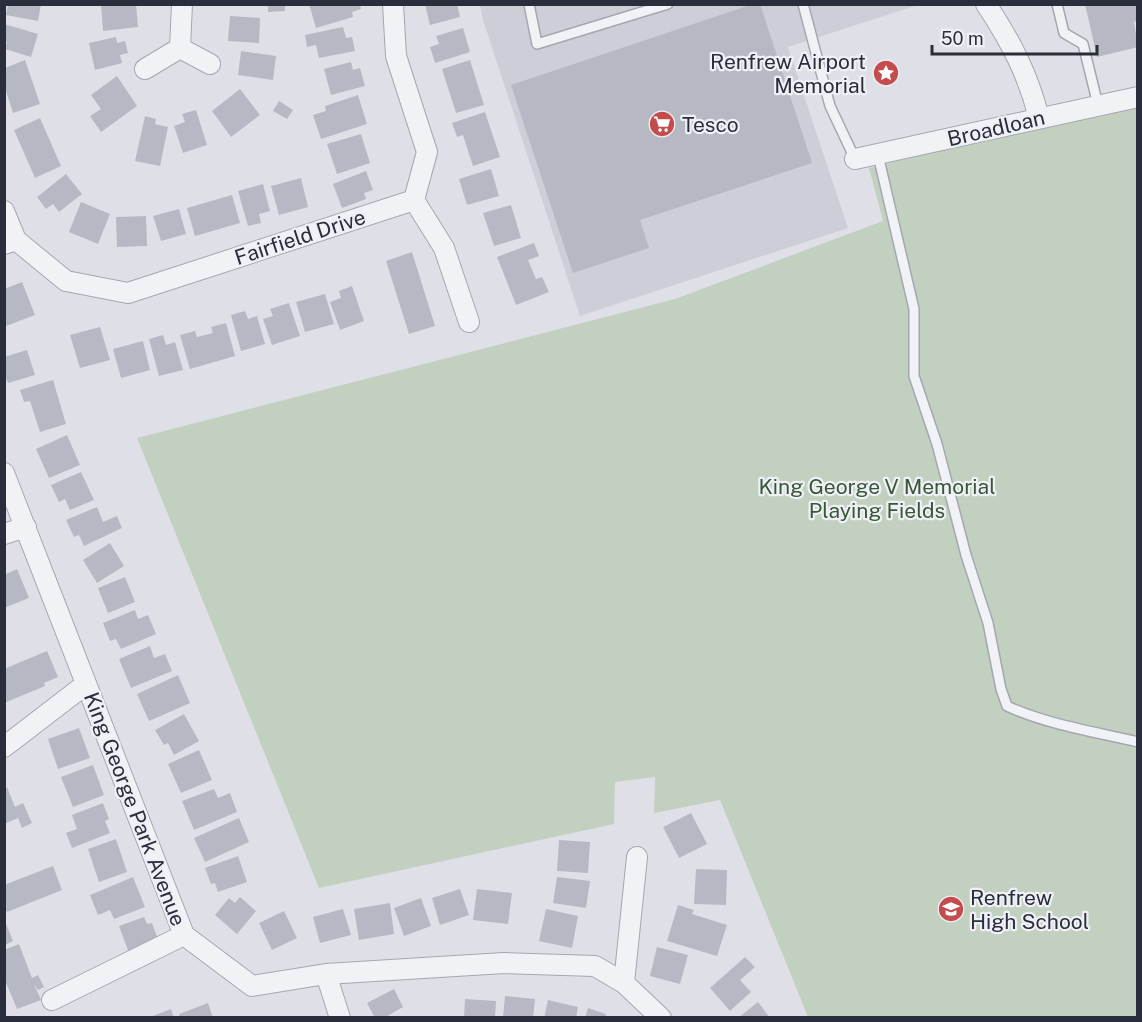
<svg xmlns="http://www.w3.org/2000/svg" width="1142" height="1022" font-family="'Public Sans',sans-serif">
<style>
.built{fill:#cdcfd8}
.green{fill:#c2d0c0}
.building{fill:#b6b9c3}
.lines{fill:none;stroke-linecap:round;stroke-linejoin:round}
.service-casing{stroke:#a5a7b0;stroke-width:12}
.minor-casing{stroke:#a5a7b0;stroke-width:22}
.service{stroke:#f1f2f5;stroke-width:9}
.minor{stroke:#f1f2f5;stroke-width:20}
.labels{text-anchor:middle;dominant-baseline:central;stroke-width:4.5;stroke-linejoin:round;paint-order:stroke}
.poi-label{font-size:21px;fill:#292d3c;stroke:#eef0f5;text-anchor:start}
.street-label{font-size:21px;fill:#292d3c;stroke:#eef0f5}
.park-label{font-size:21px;fill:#385737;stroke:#eef0f5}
</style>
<rect width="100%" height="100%" fill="#dfe0e7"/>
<path class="built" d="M 480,5 L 918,5 L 788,47 L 848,228 L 580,316 L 483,20 Z"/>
<path class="green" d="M 1137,105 L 1137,1017 L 808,1017 L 720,800 L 654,813 L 655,777 L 615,782 L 614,824 L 319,888 L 137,438 L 675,299 L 883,221 L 869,168 L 1037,126 Z"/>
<path class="building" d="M 8,4 L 41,4 L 38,21 L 6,15 Z
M 101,4 L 136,4 L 138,27 L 103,31 Z
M 268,4 L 285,4 L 285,11 L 268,12 Z
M 309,4 L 360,4 L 361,9 L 352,12 L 353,17 L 316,28 Z
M 425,4 L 457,4 L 460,17 L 430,25 Z
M 753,4 L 760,4 L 812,163 L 640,220 L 649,248 L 573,273 L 511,85 Z
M 1085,4 L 1136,4 L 1138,21 L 1134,22 L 1138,47 L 1097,57 Z
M 230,16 L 260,18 L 259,43 L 228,41 Z
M 4,24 L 38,34 L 31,57 L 5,49 L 7,42 L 4,41 Z
M 343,27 L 346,38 L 352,37 L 355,51 L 319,58 L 316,45 L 307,47 L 305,35 Z
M 463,28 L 470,52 L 435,63 L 430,47 L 439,44 L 436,36 Z
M 116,37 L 117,43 L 125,41 L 128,53 L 120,55 L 122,63 L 95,70 L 89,43 Z
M 241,51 L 276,56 L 273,80 L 238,75 Z
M 25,60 L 40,104 L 13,113 L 5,88 L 5,68 Z
M 470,60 L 484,105 L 456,113 L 442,69 Z
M 351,62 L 353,70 L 360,68 L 365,86 L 331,95 L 324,69 Z
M 117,76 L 137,106 L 101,132 L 90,116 L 101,109 L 91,95 Z
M 240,89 L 260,115 L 231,137 L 212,111 Z
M 358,95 L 367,124 L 321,139 L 313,115 L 326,111 L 325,106 Z
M 279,101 L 293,110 L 287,119 L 273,111 Z
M 196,110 L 207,145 L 183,153 L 174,126 L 185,122 L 182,114 Z
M 485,112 L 500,157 L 473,166 L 463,135 L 457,137 L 452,123 Z
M 145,116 L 156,119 L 155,124 L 168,127 L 160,166 L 135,161 Z
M 40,118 L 61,166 L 35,178 L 14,130 Z
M 361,134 L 370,163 L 337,174 L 327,144 Z
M 491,169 L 499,196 L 467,205 L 459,179 Z
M 366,171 L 373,190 L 364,193 L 366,199 L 342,208 L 333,184 Z
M 66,174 L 82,194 L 59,212 L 53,204 L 46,209 L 37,197 Z
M 301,178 L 308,207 L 279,215 L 271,186 Z
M 263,184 L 270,211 L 259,214 L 261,223 L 248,226 L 238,191 Z
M 232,195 L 240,223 L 195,236 L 187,208 Z
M 81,202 L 110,214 L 98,244 L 69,232 Z
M 511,205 L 521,238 L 494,246 L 483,213 Z
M 179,209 L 186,234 L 161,241 L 153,216 Z
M 146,216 L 147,246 L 117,247 L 116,217 Z
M 534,243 L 539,256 L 528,260 L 536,279 L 542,277 L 549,292 L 516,305 L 497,257 Z
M 412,252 L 435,326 L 409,334 L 386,261 Z
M 22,282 L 35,315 L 6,326 L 4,289 Z
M 352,286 L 364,321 L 340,330 L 330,302 L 341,298 L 339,291 Z
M 325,294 L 334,324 L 305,332 L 296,302 Z
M 289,303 L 300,336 L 272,345 L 263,319 L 273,316 L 270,309 Z
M 245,311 L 248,319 L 257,316 L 265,344 L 241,351 L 231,315 Z
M 226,323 L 235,356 L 190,369 L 180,335 L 195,331 L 197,337 L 213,333 L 211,327 Z
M 100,327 L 110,360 L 80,368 L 70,335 Z
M 163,335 L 166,345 L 175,342 L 183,370 L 159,376 L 149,339 Z
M 143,341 L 150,370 L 121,378 L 113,349 Z
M 27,350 L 35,375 L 8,383 L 4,375 L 4,357 Z
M 53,380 L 66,424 L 40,432 L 30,401 L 24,402 L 20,390 Z
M 67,435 L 80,465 L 49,478 L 36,449 Z
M 81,472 L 94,500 L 70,510 L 65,499 L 59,502 L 51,485 Z
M 97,507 L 103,522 L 117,516 L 122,528 L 84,546 L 79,535 L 74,537 L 66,520 Z
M 110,543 L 124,566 L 97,583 L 83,560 Z
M 17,569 L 29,598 L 4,608 L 4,575 Z
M 125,577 L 135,602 L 108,613 L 98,588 Z
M 135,610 L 138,619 L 148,615 L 156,634 L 121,649 L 116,639 L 110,641 L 103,623 Z
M 150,646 L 154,658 L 165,654 L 172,671 L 131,688 L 119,659 Z
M 47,651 L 58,677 L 44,683 L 45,686 L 4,703 L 4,669 Z
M 178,675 L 190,703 L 149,721 L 137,694 Z
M 184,714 L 199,741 L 174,755 L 168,743 L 164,745 L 155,730 Z
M 79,728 L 90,758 L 58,769 L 48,739 Z
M 199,750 L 212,780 L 181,793 L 168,764 Z
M 93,765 L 104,795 L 73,807 L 61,777 Z
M 7,787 L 15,807 L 23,803 L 32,823 L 22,828 L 18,818 L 4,824 L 4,789 Z
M 214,789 L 218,798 L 230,793 L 237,812 L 194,830 L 182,801 Z
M 103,803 L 109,819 L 105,821 L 110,833 L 72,848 L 66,833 L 77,829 L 72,815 Z
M 691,813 L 707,844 L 679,858 L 663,827 Z
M 239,818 L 249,842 L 205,862 L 194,838 Z
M 116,839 L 127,872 L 99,882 L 88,849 Z
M 559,840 L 590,842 L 588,873 L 557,871 Z
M 238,856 L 247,882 L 218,892 L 215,883 L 211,884 L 205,868 Z
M 53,866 L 62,890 L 7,912 L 4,906 L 4,885 Z
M 696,869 L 727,870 L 726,905 L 694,904 Z
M 133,877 L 145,907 L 114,919 L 110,910 L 98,915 L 90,895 Z
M 557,877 L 590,881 L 586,908 L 553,903 Z
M 460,889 L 469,915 L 440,925 L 432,898 Z
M 477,889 L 512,893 L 508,924 L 473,920 Z
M 240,897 L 256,911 L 237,934 L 215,915 L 229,898 L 235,903 Z
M 421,898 L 431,926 L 404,936 L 394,908 Z
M 390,903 L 394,934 L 359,940 L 354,909 Z
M 678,905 L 694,910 L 692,914 L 727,925 L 717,956 L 667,941 Z
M 343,909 L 351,935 L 320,943 L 313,917 Z
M 546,909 L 578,916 L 572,948 L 539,941 Z
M 284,911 L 297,938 L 272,950 L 259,923 Z
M 144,917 L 147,924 L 152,923 L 159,942 L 129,953 L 119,926 Z
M 5,921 L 13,941 L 5,945 Z
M 19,944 L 32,978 L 38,975 L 44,987 L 38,990 L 34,984 L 41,1000 L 17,1009 L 4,978 L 4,950 Z
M 657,947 L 688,955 L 680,984 L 650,976 Z
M 745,957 L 755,967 L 740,980 L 751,992 L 730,1011 L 710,988 Z
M 394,989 L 403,1007 L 384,1018 L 375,1018 L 367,1003 Z
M 505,996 L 535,999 L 533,1018 L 503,1018 Z
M 465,999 L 496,1001 L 495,1018 L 464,1018 Z
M 548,1000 L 578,1007 L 576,1018 L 544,1018 Z
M 758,1002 L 770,1018 L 738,1018 Z
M 208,1003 L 213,1018 L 180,1018 L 179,1014 Z
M 588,1008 L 606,1014 L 605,1018 L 585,1018 Z
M 171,1009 L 174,1018 L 150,1018 L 150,1017 Z"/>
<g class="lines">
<g class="service-casing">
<path id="service" d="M 529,4 L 537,44 L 668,4
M 803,4 L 830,106 L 855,159
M 1057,4 L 1064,33 L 1083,44 L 1098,105
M 878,155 L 914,309 L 914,376 L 937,444 L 966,555 L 988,623 L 1001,689 L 1007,706 C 1045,724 1096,732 1138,742"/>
</g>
<g class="minor-casing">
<path id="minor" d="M 986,4 C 1011,42 1028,74 1039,118
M 180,48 L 182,4
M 145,69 L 180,48 L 210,64
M 855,159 L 1138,97
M 414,200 L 444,248 L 469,322
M 4,211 L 16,240
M 4,244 L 16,240 L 66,281 L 128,293 L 414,200 L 427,152 L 396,56 L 393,4
M 4,473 L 184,935 L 252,986 L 326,974 L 504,963 L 595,966 L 624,983 L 661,1018
M 4,534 L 26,527
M 4,747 L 86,684
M 326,974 L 340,1018
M 624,983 L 637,857
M 52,1000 L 184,935"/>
</g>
<use href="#service" class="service"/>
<use href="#minor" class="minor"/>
</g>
<defs>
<g id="sight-disc" transform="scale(1.35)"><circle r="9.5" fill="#c34d4c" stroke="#eef0f5"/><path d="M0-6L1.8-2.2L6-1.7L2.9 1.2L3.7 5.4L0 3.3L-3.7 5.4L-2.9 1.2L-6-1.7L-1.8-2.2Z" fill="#fff"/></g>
<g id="supermarket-disc" transform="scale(1.35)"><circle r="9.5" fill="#c34d4c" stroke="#eef0f5"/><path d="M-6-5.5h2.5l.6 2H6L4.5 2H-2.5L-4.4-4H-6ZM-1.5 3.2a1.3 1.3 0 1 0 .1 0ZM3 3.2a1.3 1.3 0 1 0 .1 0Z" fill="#fff"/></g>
<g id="school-disc" transform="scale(1.35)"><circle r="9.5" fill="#c34d4c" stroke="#eef0f5"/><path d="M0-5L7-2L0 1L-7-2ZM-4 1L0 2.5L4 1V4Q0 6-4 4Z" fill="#fff"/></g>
</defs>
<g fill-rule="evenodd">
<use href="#sight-disc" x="886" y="73"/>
<use href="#supermarket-disc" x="662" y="124"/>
<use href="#school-disc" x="951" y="909"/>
</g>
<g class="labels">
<g class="poi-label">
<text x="866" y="61" text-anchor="end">Renfrew Airport<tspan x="866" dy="24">Memorial</tspan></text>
<text x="682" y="124">Tesco</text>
<text x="970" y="897">Renfrew<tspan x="970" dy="24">High School</tspan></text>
</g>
<g class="street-label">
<text transform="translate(996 128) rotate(-13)">Broadloan</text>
<text transform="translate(300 237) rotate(-18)">Fairfield Drive</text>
<text transform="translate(135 809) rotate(69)">King George Park Avenue</text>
</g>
<g class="park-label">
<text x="877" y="486">King George V Memorial<tspan x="877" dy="24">Playing Fields</tspan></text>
</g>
</g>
<rect width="1142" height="1022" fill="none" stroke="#292d3c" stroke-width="12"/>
<path d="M932 45v9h165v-9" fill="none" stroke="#292d3c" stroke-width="3"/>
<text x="941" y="45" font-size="18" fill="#292d3c" stroke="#eef0f5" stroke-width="4.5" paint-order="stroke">50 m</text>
</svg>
